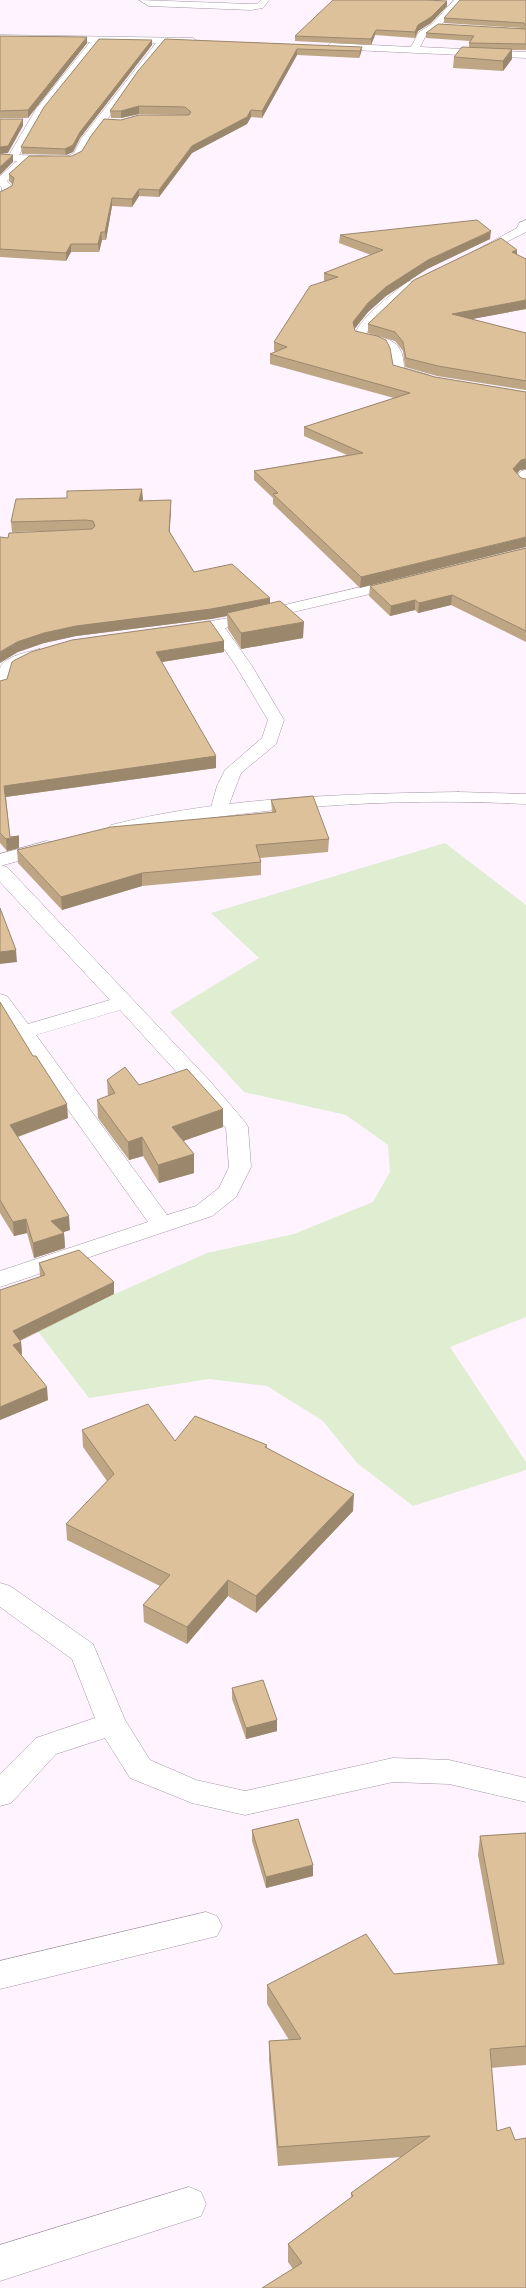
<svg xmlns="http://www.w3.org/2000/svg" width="526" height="2288" font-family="Roboto,sans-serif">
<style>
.green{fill:#dfedd1}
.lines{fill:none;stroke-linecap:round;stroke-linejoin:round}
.minor-casing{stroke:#a296a3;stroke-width:1}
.tertiary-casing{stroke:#a296a3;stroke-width:1}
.minor{fill:#fff;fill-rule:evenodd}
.tertiary{fill:#fff;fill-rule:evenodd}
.wall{fill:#bea685}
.shaded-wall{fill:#9b876c}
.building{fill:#ddc19b;stroke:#9b876c}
</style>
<rect width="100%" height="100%" fill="#fef3ff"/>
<path class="green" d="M 445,843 L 526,905 L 526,1317 L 450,1347 L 526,1462 L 526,1470 L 413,1506 L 357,1463 L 323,1421 L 267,1386 L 209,1379 L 89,1398 L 36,1329 L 207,1253 L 294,1234 L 373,1202 L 390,1172 L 388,1145 L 346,1115 L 244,1092 L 170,1012 L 259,958 L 211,913 Z"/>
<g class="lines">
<g class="minor-casing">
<path id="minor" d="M 139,0 L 251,4 L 257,4 L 261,0 L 269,0 L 263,8 L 251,10 L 149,6 Z
M 454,0 L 463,0 L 438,28 L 426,35 L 420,47 L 526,52 L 526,58 L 331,49 L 327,46 L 331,43 L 411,47 L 419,32 L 432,24 Z
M 0,35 L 193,38 L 197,41 L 193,44 L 165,43 L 90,142 L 82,157 L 72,162 L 29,162 L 7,181 L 13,187 L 11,193 L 0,199 L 2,188 L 0,186 L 0,176 L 17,161 L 0,160 L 0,154 L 9,155 L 36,109 L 90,42 L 0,41 ZM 99,42 L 156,43 L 81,139 L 74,153 L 66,157 L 19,155 L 43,112 Z
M 526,220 L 526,232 L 481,255 L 473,255 L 471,253 L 517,228 L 519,223 Z
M 410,281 L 414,283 L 416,285 L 414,287 L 370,327 L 366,334 C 389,338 404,341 404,368 L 429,375 L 430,378 L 424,382 L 393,373 C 390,368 392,362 391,357 C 389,342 367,342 356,340 C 347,327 396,291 406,283 Z
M 526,470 L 526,488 L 521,487 L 514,479 L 521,471 Z
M 399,578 L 404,580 L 407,583 L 404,586 L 225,628 L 252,666 L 284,720 L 276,744 L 241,773 L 225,815 L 213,815 L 210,811 L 217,786 L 225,770 L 262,738 L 268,720 L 236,666 L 211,630 L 183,635 L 177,633 L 175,630 L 177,627 L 234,617 Z
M 39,649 L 45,651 L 47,654 L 45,657 L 24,664 L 15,670 L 6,689 L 0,690 C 0,684 0,674 0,668 C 4,656 29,652 39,649 Z
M 0,865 L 7,867 L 209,1080 L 245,1122 L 248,1127 L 251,1167 L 236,1197 L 212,1216 L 0,1287 L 0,1271 L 148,1222 L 0,1014 L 0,994 L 7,996 L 28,1024 L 110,1000 L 0,882 ZM 120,1010 L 193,1090 L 226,1128 L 229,1167 L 219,1188 L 196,1206 L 167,1215 L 36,1035 Z
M 0,1583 L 10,1586 L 93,1644 L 125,1720 L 150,1760 L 196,1780 L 245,1791 L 393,1758 L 449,1760 L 526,1778 L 526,1802 L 449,1784 L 393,1782 L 245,1815 L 192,1803 L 130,1778 L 105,1738 L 56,1754 L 11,1803 L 0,1806 L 0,1774 L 36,1738 L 95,1718 L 72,1659 L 0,1607 Z
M 206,1912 L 217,1916 L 222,1926 L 217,1936 L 0,1989 L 0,1961 Z
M 189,2187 L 201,2192 L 206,2204 L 201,2216 L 0,2281 L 0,2245 Z"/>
</g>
<g class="tertiary-casing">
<path id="tertiary" d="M 458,792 L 526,794 L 526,804 C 391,797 249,807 117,834 L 111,833 L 108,829 L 111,825 C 223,797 342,794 458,792 Z
M 47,841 L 54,843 L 56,847 L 54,851 L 0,866 L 0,854 Z"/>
</g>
<use href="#minor" class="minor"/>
<use href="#tertiary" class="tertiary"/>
</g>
<path class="wall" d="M 526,0 L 526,50 L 512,50 L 512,59 L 503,71 L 453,68 L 454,57 L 469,47 L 469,43 L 470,41 L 426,38 L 426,33 L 522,28 L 444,23 L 444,18 Z
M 447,6 L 431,23 L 418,31 L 415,38 L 375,35 L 371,45 L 295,41 L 295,36 Z
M 0,36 L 87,37 L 87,43 L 28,118 L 0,118 Z
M 165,39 L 362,47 L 361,53 L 359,58 L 297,55 L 262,118 L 251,117 L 247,124 L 192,153 L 159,197 L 139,196 L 132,207 L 112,206 L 106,240 L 102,240 L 99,252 L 71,252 L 66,261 L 0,257 L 0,192 L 12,186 L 12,184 L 9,181 L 9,174 L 72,156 L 82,151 L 121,120 L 186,115 L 139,114 L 121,118 L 111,118 L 110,111 Z
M 152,40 L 152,45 L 80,138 L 73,152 L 66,155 L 22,154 L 21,147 Z
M 340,235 L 490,239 L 427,269 L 386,296 L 368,312 L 354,329 L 355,331 L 393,365 L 435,377 L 526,392 L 526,469 L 520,470 L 517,474 L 360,588 L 273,504 L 273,498 L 254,480 L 254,471 L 347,455 L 304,436 L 304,427 L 394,398 L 270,364 L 270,354 L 276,352 L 274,351 L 274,342 L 324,281 L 324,273 L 371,255 L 339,243 Z
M 517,255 L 526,259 L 526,309 L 471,319 L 526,333 L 526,390 L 437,376 L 405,367 L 403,351 L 395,341 L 368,333 L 368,324 Z
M 142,489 L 142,501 L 171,510 L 169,532 L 194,572 L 270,598 L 270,604 L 303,638 L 241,649 L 228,629 L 227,616 L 211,619 L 76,636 L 44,643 L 18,652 L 8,538 L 88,530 L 12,532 L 11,522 L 67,498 Z
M 526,548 L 526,642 L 451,605 L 418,613 L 415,610 L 390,616 L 369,596 L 370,586 Z
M 224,641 L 224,652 L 161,662 L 216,756 L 216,768 L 6,797 L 10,837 L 19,836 L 19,848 L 7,851 L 0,843 L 0,681 Z
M 271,800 L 329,839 L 328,852 L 260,858 L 261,862 L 261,875 L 142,886 L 62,910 L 18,863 L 17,850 L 272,813 Z
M 0,1002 L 68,1118 L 18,1137 L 70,1230 L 63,1232 L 64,1233 L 65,1248 L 34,1258 L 27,1233 L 14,1236 L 0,1213 Z
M 107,1080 L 139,1085 L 223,1127 L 183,1141 L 194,1154 L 194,1173 L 159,1183 L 143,1156 L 129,1160 L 98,1118 L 97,1100 L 108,1096 Z
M 39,1263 L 114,1294 L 20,1341 L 21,1342 L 22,1354 L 21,1355 L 48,1400 L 0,1420 L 0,1290 L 40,1277 Z
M 82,1430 L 175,1441 L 267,1445 L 267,1448 L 353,1511 L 256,1613 L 228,1596 L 187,1644 L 144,1622 L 143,1605 L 160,1586 L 67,1540 L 66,1524 L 107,1481 L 83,1447 Z
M 232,1688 L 277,1720 L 277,1731 L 246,1739 L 232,1699 Z
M 252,1830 L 313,1876 L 266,1888 L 252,1841 Z
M 526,1833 L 526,2065 L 491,2068 L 497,2131 L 515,2140 L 293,2269 L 288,2262 L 288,2244 L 351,2198 L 351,2193 L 402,2157 L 278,2166 L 269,2060 L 269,2041 L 289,2040 L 267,2004 L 267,1985 L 394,1974 L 498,1965 L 478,1855 L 480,1836 Z"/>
<path class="shaded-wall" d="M 447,1 L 447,6 L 431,23 L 418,31 L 415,38 L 415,32 L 418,25 Z
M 376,30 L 375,35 L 371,45 L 371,39 Z
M 87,37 L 87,43 L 28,118 L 28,110 Z
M 152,40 L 152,45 L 80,138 L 73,152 L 66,155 L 65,149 Z
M 362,47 L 361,53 L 359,58 L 360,51 Z
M 297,49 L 297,55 L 262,118 L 262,111 Z
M 512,49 L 512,59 L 503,71 L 503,61 Z
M 139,106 L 139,114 L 121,118 L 121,111 Z
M 251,110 L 251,117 L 247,124 L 192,153 L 159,197 L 159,190 L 192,146 Z
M 23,119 L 23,126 L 8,153 L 0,154 L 0,147 Z
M 13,155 L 13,162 L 0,175 L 0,167 Z
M 139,189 L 139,196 L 132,207 L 132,199 Z
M 112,198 L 112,206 L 106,240 L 105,232 Z
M 491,231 L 490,239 L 427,269 L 386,296 L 368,312 L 353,331 L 353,322 L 368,303 L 386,287 L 428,260 Z
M 101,232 L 102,240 L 99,252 L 98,244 Z
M 71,244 L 71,252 L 66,261 L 66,253 Z
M 517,250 L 517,259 L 512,252 Z
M 526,300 L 526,309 L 451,323 L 452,314 Z
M 526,459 L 526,469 L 520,470 L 512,479 L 513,469 L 521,460 Z
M 142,489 L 143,499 L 139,510 L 139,501 Z
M 171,500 L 171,510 L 169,541 L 169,531 Z
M 526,537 L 526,547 L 360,588 L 361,577 Z
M 452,595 L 451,605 L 418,613 L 419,603 Z
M 270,598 L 270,608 L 227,613 L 227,616 L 211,619 L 76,636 L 44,643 L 18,652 L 0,663 L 0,652 L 17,642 L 44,633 L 76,626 Z
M 415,600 L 415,610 L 390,616 L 391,606 Z
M 304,622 L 303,638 L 241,649 L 241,633 Z
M 224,641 L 224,652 L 156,663 L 156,652 Z
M 216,756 L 216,768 L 5,797 L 4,786 Z
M 19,836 L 19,848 L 7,851 L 6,839 Z
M 142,873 L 142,886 L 62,910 L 61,897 Z
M 16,950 L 17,962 L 0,964 L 0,952 Z
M 67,1104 L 68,1118 L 11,1139 L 10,1125 Z
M 223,1109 L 223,1127 L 172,1145 L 172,1127 Z
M 142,1137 L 143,1156 L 129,1160 L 128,1142 Z
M 194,1154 L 194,1173 L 159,1183 L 158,1165 Z
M 69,1216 L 70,1230 L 52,1236 L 51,1221 Z
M 26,1219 L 27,1233 L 14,1236 L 13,1222 Z
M 64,1233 L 65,1248 L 34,1258 L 33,1243 Z
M 114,1282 L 114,1294 L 14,1343 L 13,1331 Z
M 21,1342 L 22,1354 L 14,1357 L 13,1345 Z
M 47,1387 L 48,1400 L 0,1420 L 0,1407 Z
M 354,1494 L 353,1511 L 256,1613 L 256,1596 Z
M 228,1580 L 228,1596 L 187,1644 L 187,1627 Z
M 277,1720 L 277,1731 L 246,1739 L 246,1728 Z
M 313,1865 L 313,1876 L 266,1888 L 266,1877 Z"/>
<path class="building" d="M 333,0 L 426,0 L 447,1 L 431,17 L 418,25 L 415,32 L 376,30 L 371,39 L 295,36 Z
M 460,0 L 526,0 L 526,26 L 524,23 L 444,18 Z
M 438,24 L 526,29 L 526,44 L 469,43 L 474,36 L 426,33 Z
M 0,36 L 87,37 L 28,110 L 0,111 Z
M 99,39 L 152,40 L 80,132 L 73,145 L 65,149 L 21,147 L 44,107 Z
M 165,39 L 362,47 L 360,51 L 297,49 L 262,111 L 251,110 L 247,117 L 192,146 L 159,190 L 139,189 L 132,199 L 112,198 L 105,232 L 101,232 L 98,244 L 71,244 L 66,253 L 0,249 L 0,192 L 12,186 L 14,178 L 9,174 L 29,156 L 72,156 L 82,151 L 91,136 L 104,119 L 121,120 L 139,115 L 189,115 L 191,112 L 185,107 L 139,106 L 121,111 L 110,111 L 138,71 Z
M 462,47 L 512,49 L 503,61 L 454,57 Z
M 0,119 L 23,119 L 8,146 L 0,147 Z
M 0,154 L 13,155 L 0,167 Z
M 477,220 L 491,231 L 428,260 L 386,287 L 368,303 L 353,322 L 355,331 L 377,336 L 386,340 L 390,348 L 393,365 L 435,377 L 526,392 L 526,459 L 521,460 L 513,469 L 521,478 L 526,479 L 526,537 L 361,577 L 273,494 L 278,493 L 254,471 L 363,453 L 304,427 L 410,393 L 270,354 L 287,347 L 274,342 L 310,286 L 338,277 L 324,273 L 383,250 L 340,235 Z
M 501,238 L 517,250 L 512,252 L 526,259 L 526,300 L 452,314 L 526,333 L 526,381 L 438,366 L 406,358 L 403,342 L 395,332 L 368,324 L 414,280 Z
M 142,489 L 139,501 L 171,500 L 169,531 L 194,572 L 232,564 L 270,598 L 211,609 L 76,626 L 44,633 L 17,642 L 0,652 L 0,537 L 8,538 L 9,533 L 92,529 L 95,526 L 93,521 L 86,520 L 11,522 L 16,499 L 67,498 L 67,491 Z
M 526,548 L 526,631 L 452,595 L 419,603 L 415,600 L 391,606 L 370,586 Z
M 280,601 L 304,622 L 241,633 L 227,613 Z
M 210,621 L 224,641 L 156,652 L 216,756 L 4,786 L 10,837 L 19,836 L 6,839 L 0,833 L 0,681 L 7,679 L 12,662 L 15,660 L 31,652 L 72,640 Z
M 313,796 L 329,839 L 256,845 L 261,862 L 142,873 L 61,897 L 17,850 L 111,827 L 276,812 L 271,800 Z
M 0,908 L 16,950 L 0,952 Z
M 0,1002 L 33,1056 L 36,1056 L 67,1104 L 10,1125 L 69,1216 L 51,1221 L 64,1233 L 33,1243 L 26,1219 L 13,1222 L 0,1200 Z
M 125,1067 L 139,1085 L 187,1069 L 223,1109 L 172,1127 L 194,1154 L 158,1165 L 142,1137 L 128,1142 L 97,1100 L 115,1093 L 107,1080 Z
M 79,1250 L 114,1282 L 13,1331 L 21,1342 L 13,1345 L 47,1387 L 0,1407 L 0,1290 L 45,1275 L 39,1263 Z
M 148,1404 L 175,1441 L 195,1416 L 267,1445 L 265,1447 L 354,1494 L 256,1596 L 228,1580 L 187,1627 L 143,1605 L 170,1575 L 66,1524 L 114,1474 L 82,1430 Z
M 263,1680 L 277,1720 L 246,1728 L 232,1688 Z
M 298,1819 L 313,1865 L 266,1877 L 252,1830 Z
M 526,1833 L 526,2046 L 490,2049 L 497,2131 L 510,2127 L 515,2140 L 526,2138 L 526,2288 L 262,2288 L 302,2263 L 288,2244 L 353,2196 L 351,2193 L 430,2136 L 278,2147 L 269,2041 L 301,2039 L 267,1985 L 366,1934 L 394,1974 L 504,1964 L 480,1836 Z"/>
</svg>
